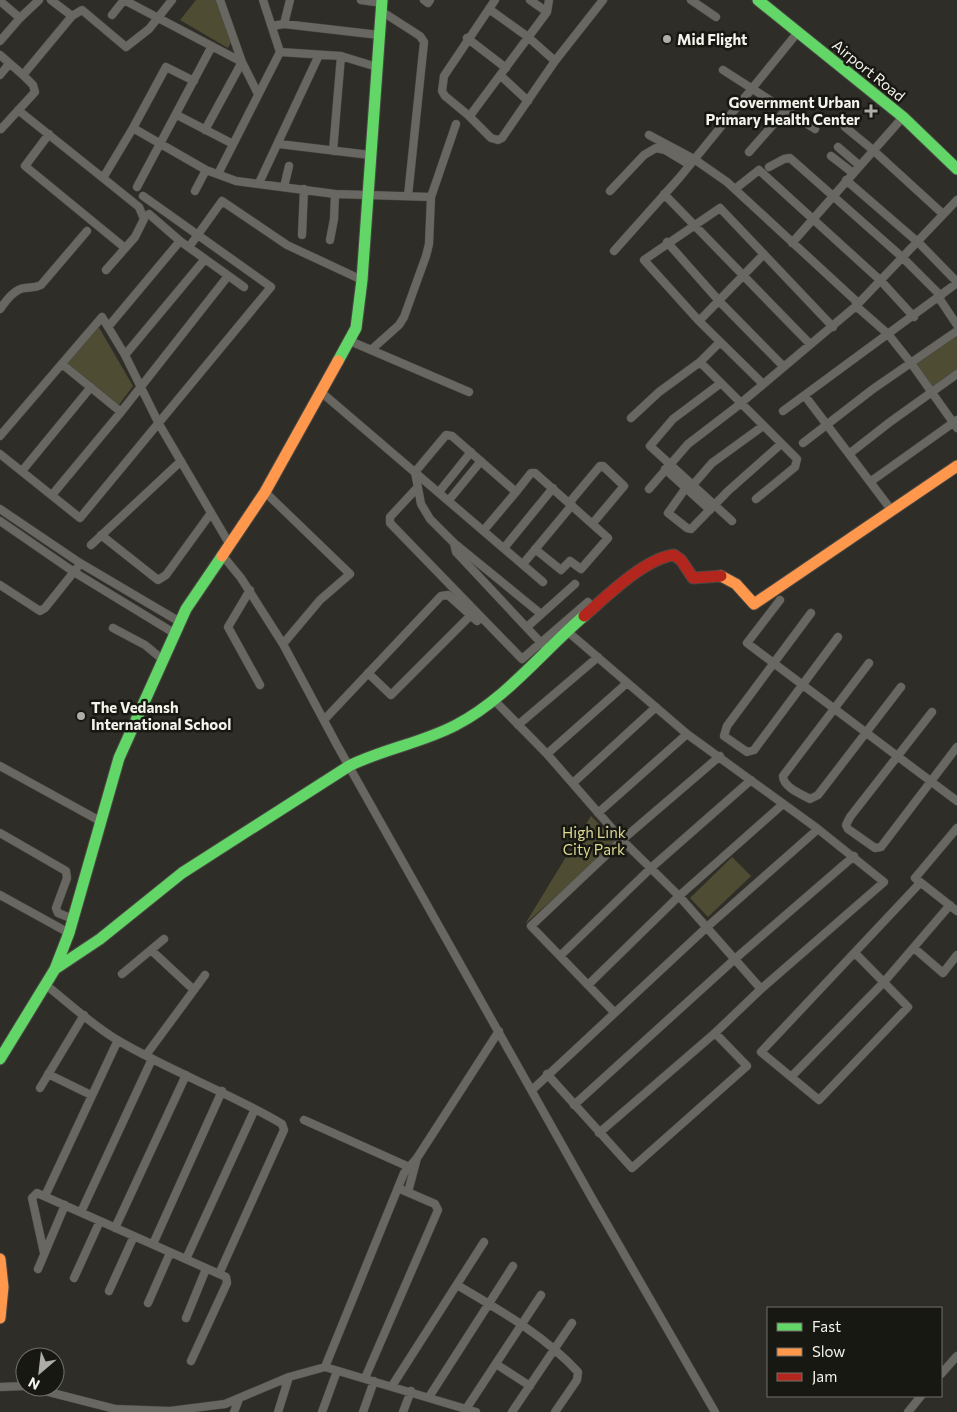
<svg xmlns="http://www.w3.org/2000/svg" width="957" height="1412" font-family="Commissioner,sans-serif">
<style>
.green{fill:#4e4d34}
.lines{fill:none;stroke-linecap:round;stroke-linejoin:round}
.street-casing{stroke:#494843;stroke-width:9}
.fast-casing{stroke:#494843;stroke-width:13}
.slow-casing{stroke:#494843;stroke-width:13}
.jam-casing{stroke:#494843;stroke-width:13}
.street{stroke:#686761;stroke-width:8}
.fast{stroke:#63d668;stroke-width:11}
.slow{stroke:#ff974d;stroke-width:11}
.jam{stroke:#b3261e;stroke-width:11}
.poi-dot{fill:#aeaea6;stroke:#181812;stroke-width:2}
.labels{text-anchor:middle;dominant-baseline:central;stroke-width:5;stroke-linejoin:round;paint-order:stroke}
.poi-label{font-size:15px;font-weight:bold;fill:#f3f3ea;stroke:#181812;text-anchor:start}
.street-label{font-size:15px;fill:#f3f3ea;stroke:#181812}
.park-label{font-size:15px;fill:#dcd893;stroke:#181812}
</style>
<rect width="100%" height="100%" fill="#2e2d27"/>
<path class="green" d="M 196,0 L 216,0 L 232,40 L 228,48 L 180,20 Z
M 97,324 L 133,386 L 118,406 L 63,364 Z
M 957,334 L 957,371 L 933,389 L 915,365 Z
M 591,816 L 617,842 L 525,924 Z
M 732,857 L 751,876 L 708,917 L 690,898 Z"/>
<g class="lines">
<g class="street-casing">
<path id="street" d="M 51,0 L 72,16 L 82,10 L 126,47 L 149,29 L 172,0
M 124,0 L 242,62 L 220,0
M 263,0 L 280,52
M 361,0 L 382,3
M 424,0 L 428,3 L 430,0
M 495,0 L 444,76 L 442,91 L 445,96 L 468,115 L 472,113 L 547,12 L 549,0
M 530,0 L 547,12
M 691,0 L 716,17
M 0,1 L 20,18 L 39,0
M 489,9 L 528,37 L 555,61 L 603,0
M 381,11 L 420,36 L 424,42 L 408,196
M 112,15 L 124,0
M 284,24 L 290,0
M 272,26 L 284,24 L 379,35
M 467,38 L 506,68
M 0,41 L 20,18
M 0,55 L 23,75 L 72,16
M 723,70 L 815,129
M 0,75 L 9,64
M 500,75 L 528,101
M 194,81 L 166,67 L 133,128 L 206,170 L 236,181 L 335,194 L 431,197
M 18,110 L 103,178
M 177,115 L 233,144
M 468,115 L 491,138 L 498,140 L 502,138 L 555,61
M 845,127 L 873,150 L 943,214
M 1,129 L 35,92 L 33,85 L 23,75
M 205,130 L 242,62 L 258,94
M 49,134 L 25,166 L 125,248
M 649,135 L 694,159 L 727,182 L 856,301 L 856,306 L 888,334 L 911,363 L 957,428
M 279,144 L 370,155
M 838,147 L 860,166
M 333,151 L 341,56
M 749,152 L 786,110
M 831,156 L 853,173
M 769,167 L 784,159 L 790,158 L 902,257 L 941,296
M 218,174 L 280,52 L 341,56 L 377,67
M 846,180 L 920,244 L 957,282
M 259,183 L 319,55
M 137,187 L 212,46
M 284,187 L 289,166
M 735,189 L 759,170 L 881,281 L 914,317
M 195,191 L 206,170
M 610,191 L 644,155 L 656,148 L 665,150 L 690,165
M 664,194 L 810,344
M 149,214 L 180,241 L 244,287
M 302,235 L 304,189
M 330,240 L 334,219 L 335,194
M 667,242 L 720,302 L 784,367
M 792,243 L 903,117
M 189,247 L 222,201 L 287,245 L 362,280
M 614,251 L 680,177 L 798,32
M 106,270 L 135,237 L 144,219 L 139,207 L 103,178 L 133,128
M 939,298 L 957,325
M 0,309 C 6,301 14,289 25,288 C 32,287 35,288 41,285 L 87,231
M 699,321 L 764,254
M 108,327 L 180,241
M 350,341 L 371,350 L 399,325 L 404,317 L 426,256 L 429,244 L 431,197 L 456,124
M 371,350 L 469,392
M 125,355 L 205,259
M 700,362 L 720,342
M 62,364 L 121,412
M 721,383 L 673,419 L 650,446 L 732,521
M 763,384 L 699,321 L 644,260 L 720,208 L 833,327
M 321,392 L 543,582
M 805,396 L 849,454 L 890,422 L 957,374
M 783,411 L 957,283
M 631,418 L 659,392 L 700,362 L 797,459 L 795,467 L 756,499
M 0,436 L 102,317 L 125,355 L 159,424 L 230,545
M 803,443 L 873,389 L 957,331
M 0,454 L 80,518 L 271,287 L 143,196
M 849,454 L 892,511
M 665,469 L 710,510
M 22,471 L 91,387
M 870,482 L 957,420
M 692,486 L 712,463 L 763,426
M 416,489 L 390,517 L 390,523 L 522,659 L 588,602
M 649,489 L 688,444 L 735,408 L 856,306 L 957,200
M 685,489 L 668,513 L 687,528 L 691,529 L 728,491 L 781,444
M 265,492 L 350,574 L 320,600 L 283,644
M 439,492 L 471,452
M 52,495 L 121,412 L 228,276
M 449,500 L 481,461
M 569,503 L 600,466 L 603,466 L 624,486 L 593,523
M 0,509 L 80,563 L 180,622
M 0,521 L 74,572 L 174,633
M 484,530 L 516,492
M 101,535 L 158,580 L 166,575 L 211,513
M 454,543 L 456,552 L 544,646
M 91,545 L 181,461
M 504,548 L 553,488
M 535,549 L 561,570 L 570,561 L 581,569 L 608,538 L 535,473 L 531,473 L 516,492 L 452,436 L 446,435 L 415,472 L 421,504 L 430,519 L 454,543 L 541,614
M 223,556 L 241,578 L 283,644 L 337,745 L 593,1200 L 715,1412
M 523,564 L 572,505
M 0,585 L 40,611 L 45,608 L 77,568
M 250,590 L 228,627 L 260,685
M 780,600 L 747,643 L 957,801
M 811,613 L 727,726 L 724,736 L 747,752 L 754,750 L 838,637
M 527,627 L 575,584
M 113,628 L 145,645 L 162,659
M 567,631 L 687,734 L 818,829 L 884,882 L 761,989 L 715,1033 L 599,1133
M 869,663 L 783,776 C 783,787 801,794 810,799 L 818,795 L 901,687
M 368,673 L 391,695 L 470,616
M 494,700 L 547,754 L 622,840 L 679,896 L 761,989
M 932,712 L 850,817 L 846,825 L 848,829 L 875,848 L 881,847 L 957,747
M 324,720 L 441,596 L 448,595 L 477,621
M 518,725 L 598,657
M 547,754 L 627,683
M 0,766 L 100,821
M 573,783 L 656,707
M 598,813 L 687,734
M 957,828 L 915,878 L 957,911
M 0,833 L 66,871 L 67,878 L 56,908 L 58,913 L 73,919
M 0,895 L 69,933
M 914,948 L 943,973 L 957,955
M 151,950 L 194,990
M 855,953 L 908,1007 L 819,1100 L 761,1052 L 920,883
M 560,956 L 652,867 L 751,780
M 122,974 L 164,939
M 46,985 C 70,1004 93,1026 119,1041 C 172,1072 230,1093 282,1124 L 284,1130 L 219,1274
M 588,985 L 679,896 L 783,804
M 614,1012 L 531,926 L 622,840 L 720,756
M 146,1055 L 205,975
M 48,1074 L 91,1095
M 547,1074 L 632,1168 L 747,1066 L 715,1033
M 791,1077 L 884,982 L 950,905
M 40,1088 L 84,1015
M 532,1090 L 707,927 L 818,829
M 574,1105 L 736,958 L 854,856
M 304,1120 L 409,1167
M 408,1192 L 417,1158
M 45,1196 L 118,1040
M 81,1212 L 152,1059
M 115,1228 L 186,1075
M 153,1244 L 222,1091
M 44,1253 L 32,1198 L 37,1193 L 226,1277 L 227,1283 L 191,1361
M 186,1259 L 255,1109
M 38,1269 L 65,1205
M 74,1278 L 100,1221
M 457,1285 C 501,1311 544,1335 578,1372 L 577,1380 L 555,1412
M 109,1291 L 134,1236
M 148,1303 L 170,1253
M 186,1318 L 206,1269
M 496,1364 L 530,1386
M 325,1367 L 404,1173 L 417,1158 L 499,1031
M 941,1374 L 957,1356
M 365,1378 L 438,1210 L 435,1204 L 398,1188
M 392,1386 L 484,1242
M 0,1387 L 25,1386
M 29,1387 L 115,1409 L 170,1411 L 225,1404 L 289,1377 L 325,1367 L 476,1412
M 429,1397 L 513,1266
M 466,1409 L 541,1295
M 234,1412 L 239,1399
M 278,1412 L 289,1377
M 322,1412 L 337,1371
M 363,1412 L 374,1381
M 403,1412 L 411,1391
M 512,1412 L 572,1323
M 908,1412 L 921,1396"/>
</g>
<g class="fast-casing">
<path id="fast" d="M 758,0 L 903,117 L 957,169
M 338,361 L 356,328 L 362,280 L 382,0
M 55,969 L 100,939 L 182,873 L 349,766 C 383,749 422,743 456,725 C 506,699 542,652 584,616
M 0,1059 L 55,969 L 69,933 L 119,758 L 186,609 L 222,556"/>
</g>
<g class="slow-casing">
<path id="slow" d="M 222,556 L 265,492 L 338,361
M 721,576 L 736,584 L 754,604 L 957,466
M 0,1259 L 3,1287 L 0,1318"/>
</g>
<g class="jam-casing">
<path id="jam" d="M 584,616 C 606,597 645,558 674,555 L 681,560 L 693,578 L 721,576"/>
</g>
<use href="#street" class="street"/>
<use href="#fast" class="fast"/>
<use href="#slow" class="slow"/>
<use href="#jam" class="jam"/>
</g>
<g class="poi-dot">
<circle cx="667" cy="39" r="5"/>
<path d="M868.5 103.5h5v5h5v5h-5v5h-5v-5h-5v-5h5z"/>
<circle cx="81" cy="716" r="5"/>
</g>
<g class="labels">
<g class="poi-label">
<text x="677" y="39">Mid Flight</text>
<text x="860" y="102" text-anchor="end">Government Urban<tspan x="860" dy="17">Primary Health Center</tspan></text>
<text x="91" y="707">The Vedansh<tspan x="91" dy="17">International School</tspan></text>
</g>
<g class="street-label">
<text transform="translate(869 70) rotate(39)">Airport Road</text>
</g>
<g class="park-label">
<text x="594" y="832">High Link<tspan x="594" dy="17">City Park</tspan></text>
</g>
</g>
<rect x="767" y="1307" width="175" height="90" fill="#181812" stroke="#707068"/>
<rect x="777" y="1323" width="25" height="8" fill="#63d668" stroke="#707068"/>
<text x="812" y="1332" font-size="15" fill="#f3f3ea">Fast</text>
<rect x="777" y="1348" width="25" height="8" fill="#ff974d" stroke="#707068"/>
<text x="812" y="1357" font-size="15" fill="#f3f3ea">Slow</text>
<rect x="777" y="1373" width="25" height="8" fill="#b3261e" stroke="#707068"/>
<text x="812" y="1382" font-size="15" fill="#f3f3ea">Jam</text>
<g transform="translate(40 1372) rotate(208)"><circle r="24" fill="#181812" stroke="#707068"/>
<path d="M0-4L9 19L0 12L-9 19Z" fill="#aeaea6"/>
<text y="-8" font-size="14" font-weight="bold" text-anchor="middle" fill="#f3f3ea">N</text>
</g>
</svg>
